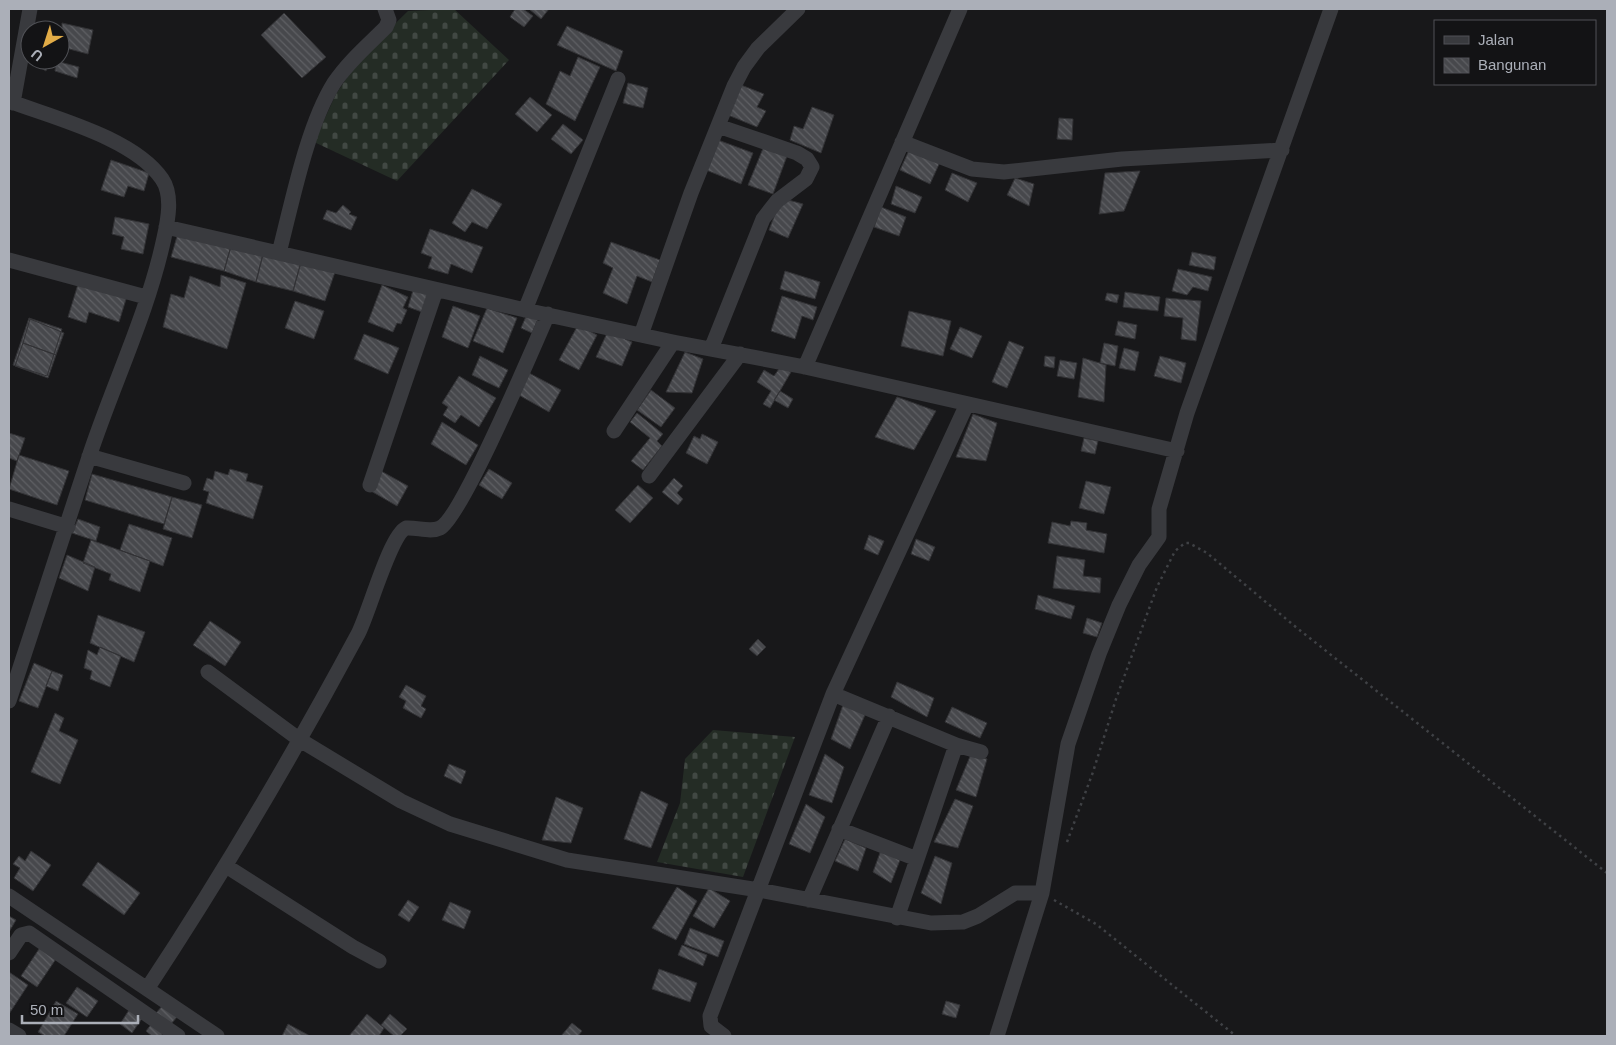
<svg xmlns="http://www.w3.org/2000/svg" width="1616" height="1045" font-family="Arial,sans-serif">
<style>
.cemetery{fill:url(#cemetery-stones)}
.building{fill:url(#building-back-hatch);stroke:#323235}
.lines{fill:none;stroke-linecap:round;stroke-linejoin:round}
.path{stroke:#3f4145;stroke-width:2.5;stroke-dasharray:2.5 4;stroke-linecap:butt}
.minor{stroke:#393a3e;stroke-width:15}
</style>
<defs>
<pattern id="cemetery-stones" width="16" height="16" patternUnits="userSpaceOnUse" patternTransform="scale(1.25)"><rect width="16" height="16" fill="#242c25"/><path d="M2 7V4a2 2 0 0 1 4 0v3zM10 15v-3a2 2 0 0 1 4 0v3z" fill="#414843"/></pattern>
<pattern id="building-back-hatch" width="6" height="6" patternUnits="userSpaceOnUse" patternTransform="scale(1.25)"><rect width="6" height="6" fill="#47484c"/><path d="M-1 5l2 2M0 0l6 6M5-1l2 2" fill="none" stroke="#5f6064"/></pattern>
</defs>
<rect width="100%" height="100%" fill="#18181a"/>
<path class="cemetery" d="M 454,9 L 509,60 L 397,181 L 314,142 L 336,94 L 360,58 L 408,11 Z
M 713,730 L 795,737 L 743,877 L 657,862 L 680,803 L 685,759 Z"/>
<path class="building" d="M 515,9 L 523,9 L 533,16 L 524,27 L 510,17 Z
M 529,9 L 549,9 L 541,19 Z
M 284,13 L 326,57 L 302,78 L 261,35 Z
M 62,23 L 93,30 L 88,54 L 62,47 Z
M 567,26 L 623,51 L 616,71 L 557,45 Z
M 578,57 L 600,67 L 575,121 L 546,104 L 560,71 L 570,76 Z
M 32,60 L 44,60 L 48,62 L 46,71 L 31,62 Z
M 56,61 L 79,67 L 77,78 L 55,71 Z
M 628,83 L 648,88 L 643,108 L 623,103 Z
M 741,85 L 764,94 L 757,107 L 766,111 L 757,127 L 728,115 Z
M 530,97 L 552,115 L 537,132 L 515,114 Z
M 812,107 L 834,115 L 821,153 L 790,140 L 794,126 L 803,129 Z
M 1059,118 L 1073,119 L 1072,140 L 1057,139 Z
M 563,124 L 583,140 L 571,154 L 551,139 Z
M 718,140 L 753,153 L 741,184 L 706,170 Z
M 764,146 L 787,156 L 773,194 L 748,185 Z
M 910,148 L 940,162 L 930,184 L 900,170 Z
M 111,160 L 149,173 L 144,191 L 128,186 L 124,197 L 101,190 Z
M 1140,171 L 1124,211 L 1099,214 L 1105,173 Z
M 952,173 L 977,183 L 968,202 L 945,190 Z
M 1015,178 L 1034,184 L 1029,206 L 1007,195 Z
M 896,186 L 922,197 L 915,213 L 891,204 Z
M 472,189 L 502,204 L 487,229 L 472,222 L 465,232 L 452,223 Z
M 781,198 L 803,204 L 788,238 L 769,230 Z
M 343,205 L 351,212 L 349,214 L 357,217 L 351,230 L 323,219 L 327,210 L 336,213 Z
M 881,207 L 906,217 L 899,236 L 874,227 Z
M 115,217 L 149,224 L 143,254 L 121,249 L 124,237 L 112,234 Z
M 430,229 L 483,247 L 472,273 L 451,264 L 448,274 L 428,268 L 432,257 L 421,253 Z
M 178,233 L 231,246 L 224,271 L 171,257 Z
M 611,242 L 660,260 L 652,282 L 637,276 L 627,304 L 603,293 L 613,268 L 603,263 Z
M 231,246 L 263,254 L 256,282 L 224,271 Z
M 1192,252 L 1216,257 L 1214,270 L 1189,265 Z
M 263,254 L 301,262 L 293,291 L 256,282 Z
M 301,262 L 335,272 L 325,301 L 293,291 Z
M 1178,269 L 1212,277 L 1208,291 L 1193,287 L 1187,295 L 1172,291 Z
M 785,271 L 820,282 L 815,299 L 780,289 Z
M 221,275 L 246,283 L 227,349 L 163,327 L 171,294 L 184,298 L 190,276 L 220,287 Z
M 79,281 L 127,296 L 119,322 L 89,312 L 86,323 L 68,317 Z
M 382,285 L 408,297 L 403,308 L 407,310 L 401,324 L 397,323 L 393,332 L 368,322 Z
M 414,287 L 429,292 L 422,312 L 408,307 Z
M 1125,292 L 1160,297 L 1158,311 L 1123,307 Z
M 1107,293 L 1119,295 L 1117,303 L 1105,300 Z
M 782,296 L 817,307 L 813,320 L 802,316 L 795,339 L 771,331 Z
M 1166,298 L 1201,301 L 1196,341 L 1181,339 L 1183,318 L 1164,316 Z
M 295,301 L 324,311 L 314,339 L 285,328 Z
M 453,306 L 480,316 L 468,348 L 442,337 Z
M 487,308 L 517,318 L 503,353 L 473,341 Z
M 909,311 L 951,321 L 943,356 L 901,346 Z
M 527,314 L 538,319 L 532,333 L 521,328 Z
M 29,318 L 62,329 L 47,376 L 13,365 Z
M 30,319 L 64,333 L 56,355 L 23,343 Z
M 1118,321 L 1137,325 L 1135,339 L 1115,335 Z
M 578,325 L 597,335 L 579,370 L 559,360 Z
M 960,327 L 982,336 L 972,358 L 950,349 Z
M 608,331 L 626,335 L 625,339 L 632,342 L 622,366 L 596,357 Z
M 364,334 L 399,348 L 388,374 L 354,359 Z
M 1009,341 L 1024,347 L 1007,388 L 992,382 Z
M 23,343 L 56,355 L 48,378 L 15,366 Z
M 1104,343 L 1118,346 L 1115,366 L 1100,363 Z
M 1124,348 L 1139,352 L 1135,371 L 1119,368 Z
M 685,352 L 703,359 L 692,393 L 666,392 Z
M 480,356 L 508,370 L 499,388 L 472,375 Z
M 1045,356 L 1055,357 L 1054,368 L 1044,366 Z
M 1160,356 L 1186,363 L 1181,383 L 1154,376 Z
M 1083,358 L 1106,365 L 1104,402 L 1078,397 Z
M 1060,360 L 1077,363 L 1074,379 L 1057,376 Z
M 781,366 L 791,372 L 770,408 L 763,404 L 771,391 L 757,382 L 764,370 L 774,376 Z
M 529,373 L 561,390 L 549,412 L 517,394 Z
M 459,376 L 496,398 L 479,427 L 461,415 L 455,423 L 443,415 L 448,407 L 442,403 Z
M 651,390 L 675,408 L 661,427 L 637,410 Z
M 780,391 L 793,399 L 788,408 L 774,400 Z
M 897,397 L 936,411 L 914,450 L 875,437 Z
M 637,413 L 663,434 L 657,441 L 662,446 L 643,470 L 631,461 L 650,438 L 630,422 Z
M 973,414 L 997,423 L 986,461 L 956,457 Z
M 442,422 L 478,445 L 466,465 L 431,444 Z
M 9,433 L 25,438 L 17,461 L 9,458 Z
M 702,434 L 718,442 L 707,464 L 686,453 L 694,436 L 700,439 Z
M 1084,438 L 1098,441 L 1095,454 L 1081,451 Z
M 19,455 L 69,471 L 57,505 L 9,489 Z
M 230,469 L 248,474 L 246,481 L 263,486 L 253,519 L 206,503 L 209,492 L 203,490 L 207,478 L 213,480 L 215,471 L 228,475 Z
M 489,469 L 512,483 L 502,499 L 479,485 Z
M 381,471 L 408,486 L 397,506 L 371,491 Z
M 92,474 L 172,497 L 164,524 L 85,500 Z
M 674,478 L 683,486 L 677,493 L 683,499 L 678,505 L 662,492 Z
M 1086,481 L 1111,487 L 1104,514 L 1079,508 Z
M 638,485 L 653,498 L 630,523 L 615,510 Z
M 172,497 L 202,505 L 192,538 L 163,529 Z
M 78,519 L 100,527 L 96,541 L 72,533 Z
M 1071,521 L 1087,523 L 1086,530 L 1107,534 L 1104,553 L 1048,543 L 1052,522 L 1070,526 Z
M 129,524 L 172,538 L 163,566 L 120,550 Z
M 869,535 L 884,541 L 878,555 L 864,549 Z
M 916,539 L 935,547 L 929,561 L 911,554 Z
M 91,540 L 150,561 L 140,592 L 109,580 L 111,574 L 83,563 Z
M 67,555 L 95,567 L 88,591 L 59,578 Z
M 1057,556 L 1085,560 L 1083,576 L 1101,578 L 1100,593 L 1053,588 Z
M 1038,595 L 1075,606 L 1071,619 L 1035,609 Z
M 98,615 L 145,632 L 134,662 L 90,643 Z
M 1087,618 L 1102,623 L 1097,637 L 1083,633 Z
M 210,621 L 241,642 L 225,666 L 193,645 Z
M 758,639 L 766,647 L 757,656 L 749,649 Z
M 100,647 L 121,656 L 110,687 L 90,679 L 92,671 L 84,668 L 88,650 L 97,655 Z
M 34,663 L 52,671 L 38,708 L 19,701 Z
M 52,671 L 63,675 L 58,691 L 46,686 Z
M 897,682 L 934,698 L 927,717 L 891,697 Z
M 406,685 L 426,696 L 421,706 L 426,709 L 421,718 L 403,708 L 406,701 L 399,697 Z
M 844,702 L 865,715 L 850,749 L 831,739 Z
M 952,707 L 987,723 L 980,738 L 945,722 Z
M 55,713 L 64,718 L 59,731 L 78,740 L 60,784 L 31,772 Z
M 825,754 L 844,767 L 832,803 L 809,795 Z
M 971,754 L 987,759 L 976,797 L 956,790 Z
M 449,764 L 466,771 L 461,784 L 444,776 Z
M 641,791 L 668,804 L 651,848 L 624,839 Z
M 556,797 L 583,808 L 571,843 L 542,840 Z
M 955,799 L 973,806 L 958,848 L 934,842 Z
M 806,804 L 825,817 L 810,853 L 789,844 Z
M 845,839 L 866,848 L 858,871 L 835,861 Z
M 881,850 L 900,860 L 891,883 L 873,872 Z
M 31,851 L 51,865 L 33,891 L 14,878 L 20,868 L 13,864 L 19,856 L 25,861 Z
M 935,856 L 952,863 L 941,904 L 921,893 Z
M 98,862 L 140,893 L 124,915 L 82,885 Z
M 677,887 L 697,901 L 676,940 L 652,928 Z
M 709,888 L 730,901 L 714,928 L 693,916 Z
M 408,900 L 419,907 L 409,922 L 398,915 Z
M 450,902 L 471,911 L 464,929 L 442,920 Z
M 9,916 L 16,920 L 9,932 Z
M 690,928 L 724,941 L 718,957 L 684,944 Z
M 682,945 L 707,955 L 703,966 L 678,955 Z
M 41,946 L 58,956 L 37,987 L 21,976 Z
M 659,969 L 697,983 L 690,1002 L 652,989 Z
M 9,972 L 28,985 L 9,1014 Z
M 77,987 L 98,1001 L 87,1017 L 66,1003 Z
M 56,1001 L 78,1014 L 64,1036 L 45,1036 L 38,1032 Z
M 946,1001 L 960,1005 L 956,1018 L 942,1014 Z
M 164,1004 L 178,1016 L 170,1025 L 156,1013 Z
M 129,1010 L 143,1017 L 132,1033 L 120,1024 Z
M 367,1014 L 384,1028 L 379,1036 L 349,1036 Z
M 390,1014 L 407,1029 L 400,1036 L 394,1036 L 381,1025 Z
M 153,1022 L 165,1031 L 161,1036 L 152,1036 L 146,1031 Z
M 572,1023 L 582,1031 L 578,1036 L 561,1036 Z
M 288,1024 L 310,1036 L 282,1036 Z"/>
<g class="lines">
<path class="path" d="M 1067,842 L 1093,772 L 1116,699 L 1157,587 L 1175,551 L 1185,543 L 1189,543 L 1207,553 L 1297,628 L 1607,873
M 1054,900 L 1096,924 L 1236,1036"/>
<path class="minor" d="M 9,101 C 54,118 134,138 162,179 C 173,195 168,220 164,238 C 148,313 113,384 89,457 C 62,538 36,620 9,701
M 13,103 L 30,9
M 902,142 L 972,169 L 1004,172 L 1122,159 L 1282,150
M 166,227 L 525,310 L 673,342 L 805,367 L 1177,451
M 279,253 C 292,203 307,126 334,83 C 348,62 368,45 386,27 L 389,20 L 385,9
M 9,260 L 146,297
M 525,310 L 618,79
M 641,335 L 691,193 L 734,86 L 744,67 L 758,48 L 798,9
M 711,349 L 763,219 L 777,201 L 806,179 L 812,167 L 807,159 L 797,153 L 718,126
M 805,367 L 960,9
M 614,431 L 673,342
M 89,456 L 184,483
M 649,476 L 740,354
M 370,485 L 436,290
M 9,509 L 68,527
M 208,672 L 300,740 L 401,801 L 450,824 L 567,860 L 759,890 L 931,923 L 963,922 L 978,916 L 1015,893 L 1042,893
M 833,694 L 956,745 L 981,752
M 839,829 L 917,859
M 226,866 L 353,947 L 379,961
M 9,896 L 217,1036
M 809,900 L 889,716
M 897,918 L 956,745
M 9,953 L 21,935 L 29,933 L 178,1036
M 147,989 C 223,874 293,755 358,634 C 369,613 390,535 406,528 C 417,527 430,533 440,528 C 461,518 534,346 548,314
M 9,1030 L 19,1036
M 724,1036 L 711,1026 L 710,1016 L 833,694 L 967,404
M 997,1036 L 1042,893 L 1068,744 L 1099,654 L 1119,605 L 1139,565 L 1159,537 L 1159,509 L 1187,413 L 1331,9"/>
</g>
<rect width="1616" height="1045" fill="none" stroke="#abafb8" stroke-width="20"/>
<rect x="1434" y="20" width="162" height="65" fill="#131315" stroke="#505156"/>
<rect x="1444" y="36" width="25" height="8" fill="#393a3e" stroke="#505156"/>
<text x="1478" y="45" font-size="15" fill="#abafb8">Jalan</text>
<rect x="1444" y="58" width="25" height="15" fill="url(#building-back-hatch)" stroke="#505156"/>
<text x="1478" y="70" font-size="15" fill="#abafb8">Bangunan</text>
<g transform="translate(45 45) rotate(219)"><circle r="24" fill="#131315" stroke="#505156"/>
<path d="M0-4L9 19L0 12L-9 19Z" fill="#e2ac47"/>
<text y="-8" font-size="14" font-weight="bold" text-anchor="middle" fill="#abafb8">U</text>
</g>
<path d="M22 1015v8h116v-8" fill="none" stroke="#abafb8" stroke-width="2.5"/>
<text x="30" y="1015" font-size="15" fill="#abafb8" stroke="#131315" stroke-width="4" paint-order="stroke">50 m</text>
</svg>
